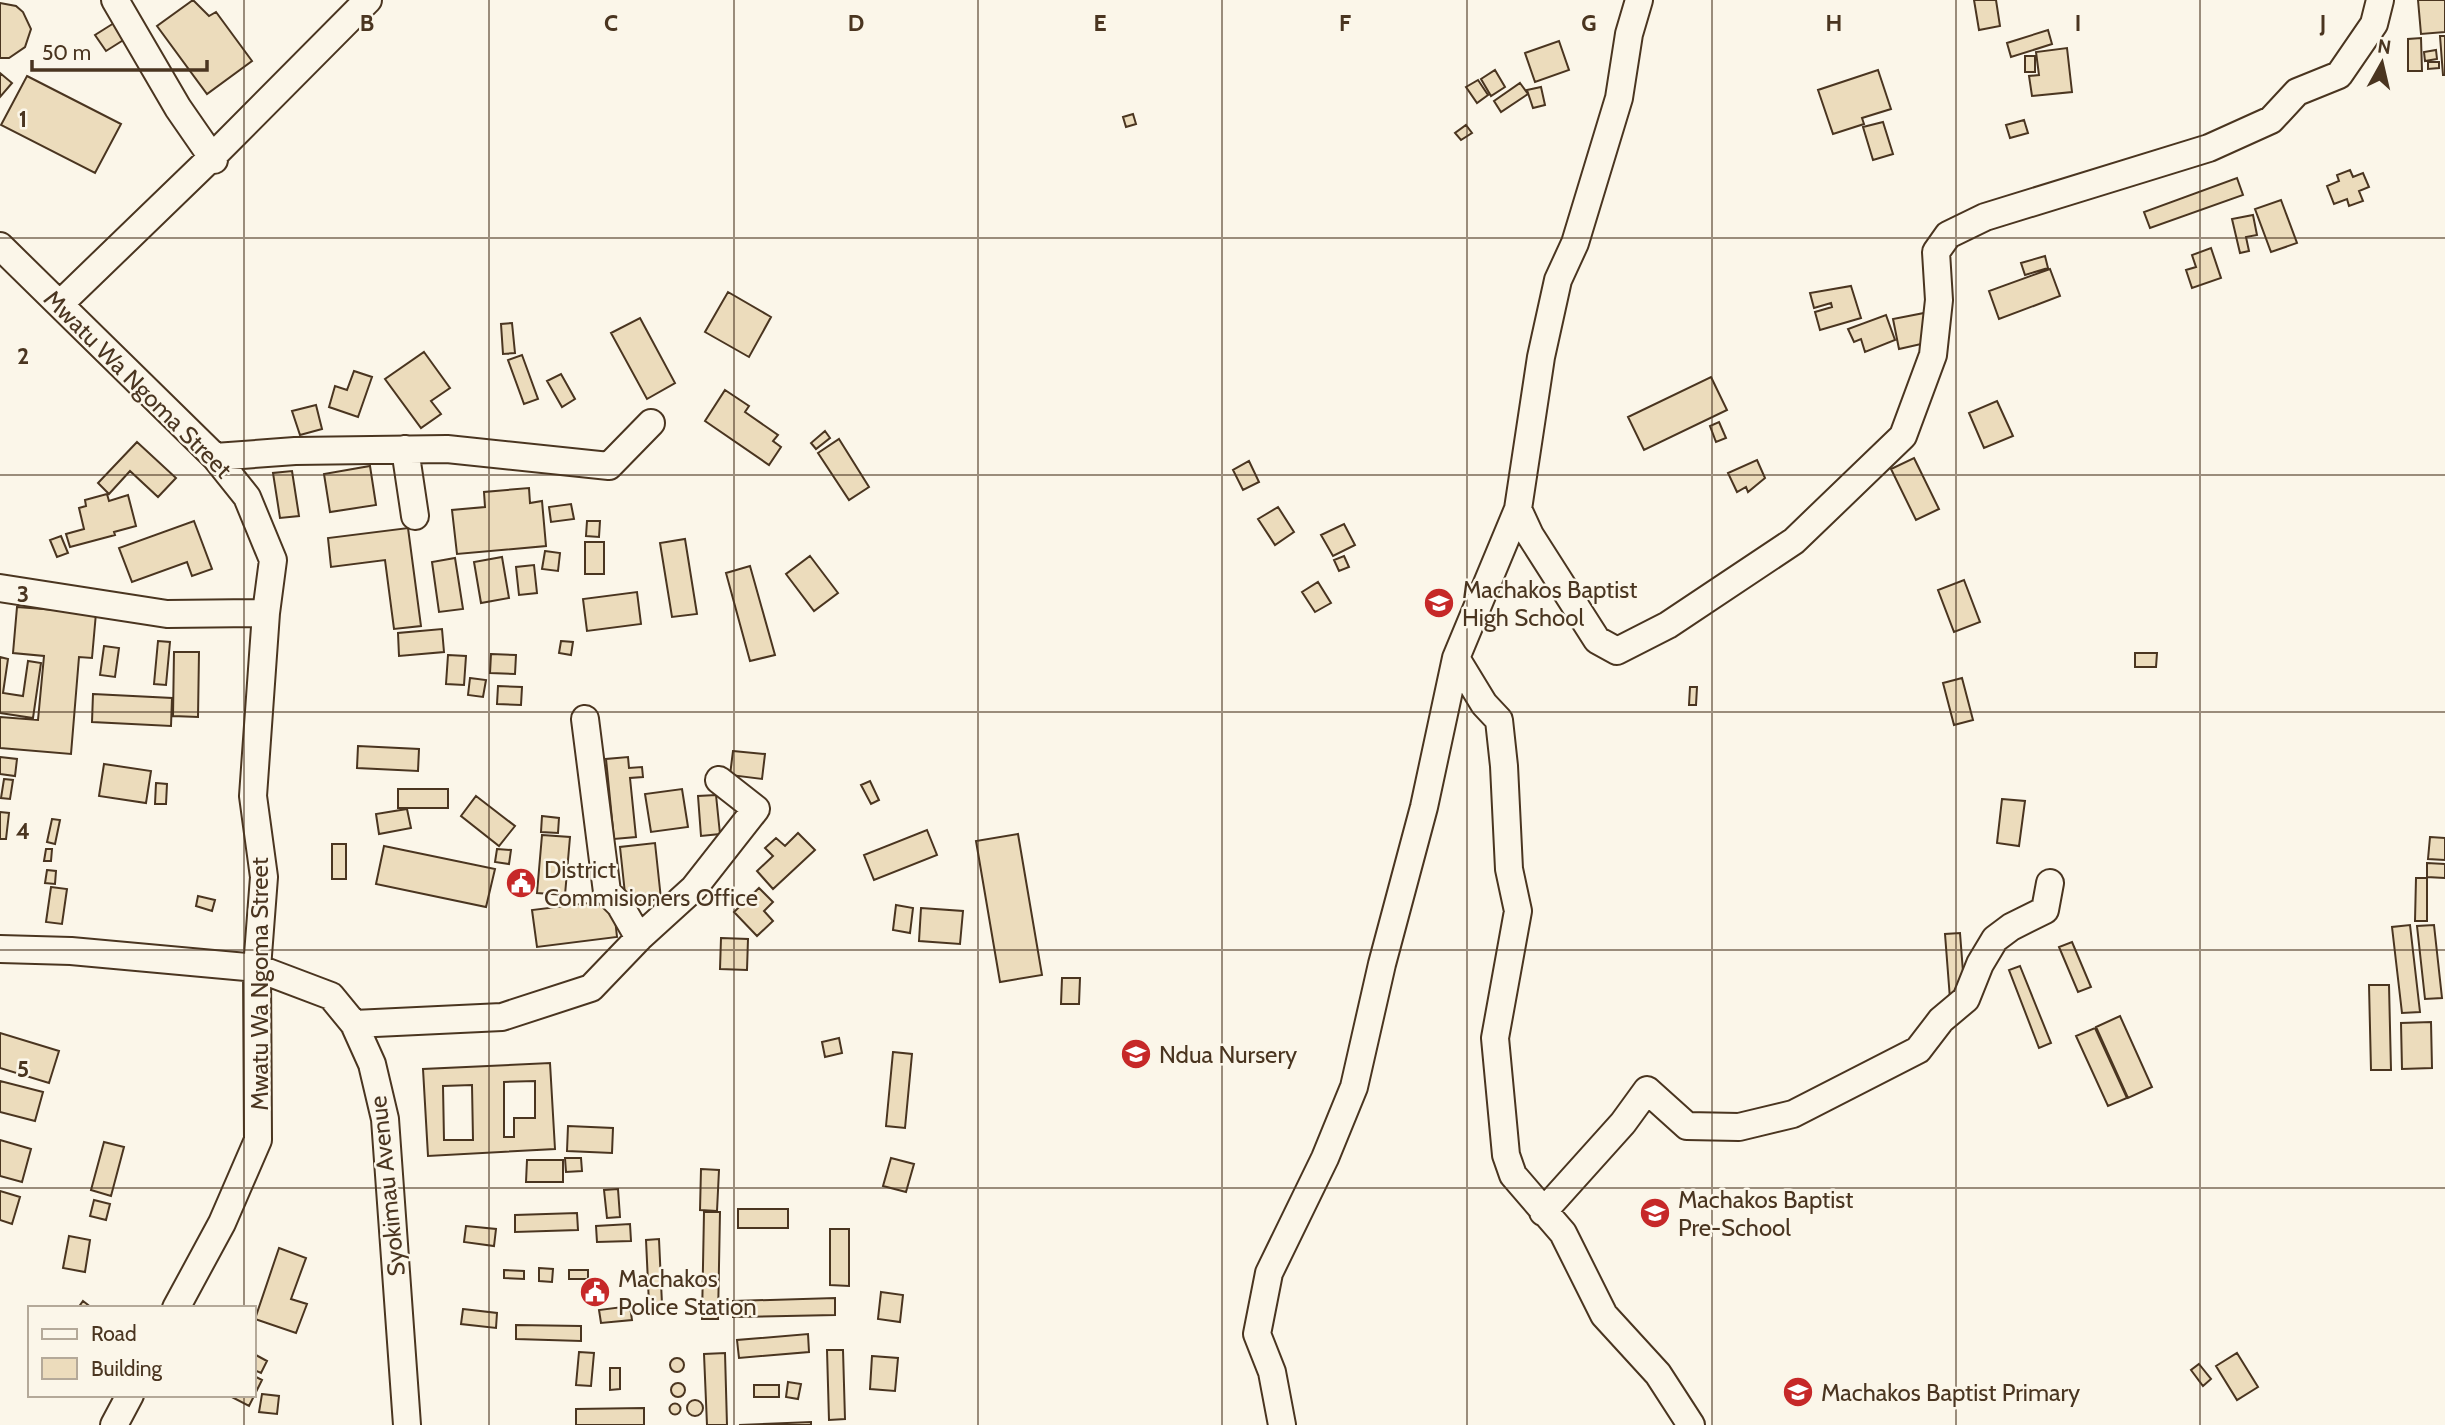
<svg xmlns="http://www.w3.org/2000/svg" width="2445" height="1425" font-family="Cabin,sans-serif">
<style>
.building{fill:#ecdcbc;stroke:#4a3520;stroke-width:2;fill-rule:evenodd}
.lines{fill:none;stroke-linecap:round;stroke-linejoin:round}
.minor-casing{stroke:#4a3520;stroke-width:30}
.minor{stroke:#fbf6e9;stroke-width:26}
.grid{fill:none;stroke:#4a3520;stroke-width:2;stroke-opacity:0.55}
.labels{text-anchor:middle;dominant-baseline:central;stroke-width:5;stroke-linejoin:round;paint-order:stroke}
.street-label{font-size:24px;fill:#4a3520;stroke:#fbf6e9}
.poi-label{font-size:24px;fill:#4a3520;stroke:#fbf6e9;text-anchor:start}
.grid-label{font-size:23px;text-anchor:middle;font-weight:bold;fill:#4a3520;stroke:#fbf6e9;stroke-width:5;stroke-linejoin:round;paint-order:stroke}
</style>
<rect width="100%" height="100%" fill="#fbf6e9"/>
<path class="building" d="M 193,0 L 209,16 L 216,12 L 252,61 L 207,94 L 157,26 Z
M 1974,0 L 1996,0 L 2000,26 L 1979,30 Z
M 2418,0 L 2445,0 L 2445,32 L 2421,34 Z
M 0,3 L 16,6 L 23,12 L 31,29 L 25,47 L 9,58 L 0,58 Z
M 114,23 L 125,39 L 106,51 L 95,35 Z
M 2048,30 L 2052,44 L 2011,57 L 2007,43 Z
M 2440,36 L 2445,36 L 2445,75 L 2443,75 Z
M 2421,38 L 2422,71 L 2408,71 L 2408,39 Z
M 1559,41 L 1569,70 L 1535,82 L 1525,53 Z
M 2067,48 L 2072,92 L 2032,96 L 2029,76 L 2039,75 L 2036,52 Z
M 2436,50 L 2437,59 L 2425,61 L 2424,52 Z
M 2025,56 L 2035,56 L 2035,72 L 2025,72 Z
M 2428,62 L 2439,62 L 2439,68 L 2428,69 Z
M 1495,70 L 1505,87 L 1491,96 L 1481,79 Z
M 1878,70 L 1891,109 L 1862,118 L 1864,124 L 1833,134 L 1818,90 Z
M 0,73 L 12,83 L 0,97 Z
M 27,76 L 121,124 L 95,173 L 1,125 Z
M 1478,80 L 1488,95 L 1477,103 L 1466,87 Z
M 1520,83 L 1528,94 L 1501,112 L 1494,101 Z
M 1541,87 L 1545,105 L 1533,108 L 1527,90 Z
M 1133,114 L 1136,124 L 1126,127 L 1123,117 Z
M 2024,120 L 2028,133 L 2010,138 L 2006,125 Z
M 1883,122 L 1893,154 L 1873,160 L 1863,127 Z
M 1466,125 L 1472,133 L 1461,140 L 1455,133 Z
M 2350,170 L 2353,177 L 2363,173 L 2369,187 L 2359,191 L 2363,201 L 2349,206 L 2347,199 L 2334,204 L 2327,186 L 2339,181 L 2337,175 Z
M 2237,178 L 2243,195 L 2150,228 L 2144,212 Z
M 2281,200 L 2297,243 L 2271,252 L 2255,209 Z
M 2253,215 L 2257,235 L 2246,237 L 2249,251 L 2240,253 L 2232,219 Z
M 2211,248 L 2221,278 L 2192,288 L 2186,270 L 2196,267 L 2192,255 Z
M 2045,256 L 2048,268 L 2025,275 L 2021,263 Z
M 2050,269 L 2060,296 L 1999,319 L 1989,291 Z
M 1851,286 L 1861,318 L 1820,330 L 1815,312 L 1832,307 L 1831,303 L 1814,308 L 1810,293 Z
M 728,292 L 771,317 L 749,357 L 705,332 Z
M 1924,313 L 1930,342 L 1899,349 L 1893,319 Z
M 1886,315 L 1895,340 L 1865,352 L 1861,339 L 1854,342 L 1848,329 Z
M 640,318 L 675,383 L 647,399 L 611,333 Z
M 512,323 L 515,353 L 503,354 L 501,324 Z
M 424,352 L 450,388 L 431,401 L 441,414 L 421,428 L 385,379 Z
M 522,355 L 538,399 L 524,404 L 508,360 Z
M 354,371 L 372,377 L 358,417 L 329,407 L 335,386 L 347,390 Z
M 561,374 L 575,399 L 562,407 L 547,381 Z
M 1711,377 L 1727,410 L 1644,450 L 1628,417 Z
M 725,390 L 749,406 L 745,412 L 778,435 L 773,441 L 781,447 L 769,465 L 705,421 Z
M 1997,401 L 2013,436 L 1984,448 L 1969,413 Z
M 316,405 L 322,429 L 300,435 L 292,411 Z
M 1719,422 L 1726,438 L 1716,442 L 1710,426 Z
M 825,431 L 830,438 L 816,449 L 811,443 Z
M 839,439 L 869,487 L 849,500 L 818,453 Z
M 137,442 L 176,478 L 158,497 L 130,471 L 109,494 L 98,483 Z
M 1914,458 L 1939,509 L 1916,520 L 1891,469 Z
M 1757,460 L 1765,478 L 1748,492 L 1746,487 L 1737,492 L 1728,473 Z
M 1249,461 L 1259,482 L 1243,490 L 1233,470 Z
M 370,466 L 376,505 L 330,512 L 324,474 Z
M 292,471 L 299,516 L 280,518 L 273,473 Z
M 529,488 L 530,503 L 542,501 L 546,546 L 457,554 L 452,510 L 485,507 L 484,492 Z
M 107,494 L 109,501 L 128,495 L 136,526 L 114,532 L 115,535 L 70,547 L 66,534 L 84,529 L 79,508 L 86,506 L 85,500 Z
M 571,504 L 574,519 L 551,522 L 549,507 Z
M 1278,507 L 1294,532 L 1275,545 L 1258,519 Z
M 194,521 L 212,569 L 192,576 L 187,562 L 132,582 L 119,548 Z
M 587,521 L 600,521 L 599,537 L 586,536 Z
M 1344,524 L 1355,545 L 1333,556 L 1321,535 Z
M 408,528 L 421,626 L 394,629 L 385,560 L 331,567 L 328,538 Z
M 61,536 L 68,553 L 57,557 L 50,540 Z
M 685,539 L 697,614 L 672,617 L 660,543 Z
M 585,542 L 604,542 L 604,574 L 585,574 Z
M 545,551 L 560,553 L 558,571 L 542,569 Z
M 810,556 L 838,593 L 814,611 L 786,574 Z
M 1344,556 L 1349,567 L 1339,571 L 1334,560 Z
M 502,557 L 509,598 L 481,603 L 474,562 Z
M 455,558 L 463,609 L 439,612 L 432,562 Z
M 534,565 L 537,593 L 519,595 L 516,567 Z
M 750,566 L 775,655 L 750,661 L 726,573 Z
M 1964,580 L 1980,622 L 1954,632 L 1938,590 Z
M 1318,582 L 1331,603 L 1315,612 L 1302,592 Z
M 637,592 L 641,624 L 587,631 L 583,599 Z
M 17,607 L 96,613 L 92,658 L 79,657 L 71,754 L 0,748 L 0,717 L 38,720 L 44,656 L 13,653 Z
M 442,629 L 444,652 L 399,656 L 398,633 Z
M 158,641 L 170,642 L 166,685 L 154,684 Z
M 561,641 L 573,642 L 571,655 L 559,653 Z
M 104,646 L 119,648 L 115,677 L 100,675 Z
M 174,652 L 199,652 L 198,717 L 173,716 Z
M 2135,653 L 2157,653 L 2156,667 L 2135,667 Z
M 491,654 L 516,655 L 515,674 L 490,673 Z
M 448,655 L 466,656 L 464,685 L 446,684 Z
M 0,657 L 8,659 L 3,693 L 23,696 L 28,661 L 41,663 L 33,718 L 0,713 Z
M 470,678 L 486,680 L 483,697 L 468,695 Z
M 1962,678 L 1973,720 L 1954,725 L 1943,683 Z
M 498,686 L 522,687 L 521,705 L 497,704 Z
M 1690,687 L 1697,687 L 1696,705 L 1689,705 Z
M 93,694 L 172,698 L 171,726 L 92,722 Z
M 358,746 L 419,749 L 418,771 L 357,768 Z
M 733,751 L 765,754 L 762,779 L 730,775 Z
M 0,757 L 17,759 L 15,776 L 0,774 Z
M 628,757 L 629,768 L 642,767 L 643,777 L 630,778 L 636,837 L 614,839 L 606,759 Z
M 104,764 L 151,771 L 146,803 L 99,796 Z
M 4,779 L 13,780 L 10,799 L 1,798 Z
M 870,781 L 879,800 L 871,804 L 861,785 Z
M 156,783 L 167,784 L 166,804 L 155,804 Z
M 398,789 L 448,789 L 448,808 L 398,808 Z
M 682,789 L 688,827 L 651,832 L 645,794 Z
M 716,795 L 720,834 L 701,836 L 698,796 Z
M 476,796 L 515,826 L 499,846 L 461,816 Z
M 2002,799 L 2025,801 L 2019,846 L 1997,843 Z
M 407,809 L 411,828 L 379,834 L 376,814 Z
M 0,812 L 9,813 L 6,839 L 0,839 Z
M 542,816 L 559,818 L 558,833 L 541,832 Z
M 52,819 L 60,820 L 55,844 L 47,842 Z
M 927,830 L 937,855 L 874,880 L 864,855 Z
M 798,833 L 815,850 L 773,889 L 757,871 L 773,856 L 765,848 L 776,838 L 785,846 Z
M 1018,834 L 1042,975 L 1000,982 L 976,841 Z
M 542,835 L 570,837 L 565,895 L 537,893 Z
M 2430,837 L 2445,838 L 2445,860 L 2428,859 Z
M 655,843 L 661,899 L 626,903 L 620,847 Z
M 332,844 L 346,844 L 346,879 L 332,879 Z
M 384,846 L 495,869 L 486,907 L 376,884 Z
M 46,849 L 52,849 L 51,861 L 44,861 Z
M 497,849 L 511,850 L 509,864 L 495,862 Z
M 2427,863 L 2445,864 L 2445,878 L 2427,877 Z
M 47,870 L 56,871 L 55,884 L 45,883 Z
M 2416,878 L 2427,878 L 2427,921 L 2415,921 Z
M 51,887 L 67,889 L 62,924 L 46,922 Z
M 759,888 L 773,902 L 764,911 L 773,921 L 757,936 L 734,912 Z
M 198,896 L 215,900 L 212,911 L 196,906 Z
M 613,900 L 617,937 L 537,947 L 532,910 Z
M 896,905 L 913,908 L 910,933 L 893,930 Z
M 921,908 L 963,911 L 960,944 L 919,941 Z
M 2410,925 L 2420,1012 L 2402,1013 L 2392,927 Z
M 2434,925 L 2442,998 L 2425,999 L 2417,926 Z
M 1960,933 L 1965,998 L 1950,999 L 1945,934 Z
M 721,938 L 748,939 L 747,970 L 720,969 Z
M 2072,942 L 2091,987 L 2078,992 L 2059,947 Z
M 2020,966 L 2051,1043 L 2039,1048 L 2009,970 Z
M 1062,978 L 1080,978 L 1079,1004 L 1061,1004 Z
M 2369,985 L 2389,985 L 2391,1070 L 2371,1070 Z
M 2120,1016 L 2152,1087 L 2128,1098 L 2096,1027 Z
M 2431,1022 L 2432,1068 L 2402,1069 L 2401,1023 Z
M 2095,1028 L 2127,1098 L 2108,1106 L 2076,1036 Z
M 0,1033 L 59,1051 L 49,1083 L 0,1068 Z
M 839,1038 L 842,1053 L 825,1057 L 822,1042 Z
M 893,1052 L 912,1054 L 905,1128 L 886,1126 Z
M 550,1063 L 555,1149 L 428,1156 L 423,1069 ZM 535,1081 L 535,1118 L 514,1118 L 514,1137 L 504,1137 L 504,1082 ZM 472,1085 L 473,1140 L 444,1140 L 443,1086 Z
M 0,1081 L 43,1092 L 35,1121 L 0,1112 Z
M 568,1126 L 613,1128 L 612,1153 L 567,1151 Z
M 0,1140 L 31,1149 L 22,1182 L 0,1176 Z
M 104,1142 L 124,1147 L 111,1196 L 91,1190 Z
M 565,1158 L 581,1158 L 582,1171 L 566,1172 Z
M 891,1158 L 914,1164 L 906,1192 L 883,1186 Z
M 527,1160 L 563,1160 L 563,1182 L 526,1182 Z
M 701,1169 L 719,1170 L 717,1211 L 700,1210 Z
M 618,1189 L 620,1217 L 607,1218 L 604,1190 Z
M 0,1191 L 20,1197 L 12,1224 L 0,1220 Z
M 94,1200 L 110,1204 L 106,1220 L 90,1216 Z
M 738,1209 L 788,1209 L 788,1228 L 738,1228 Z
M 704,1212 L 720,1212 L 718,1319 L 702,1319 Z
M 577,1213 L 578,1230 L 515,1232 L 515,1215 Z
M 630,1224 L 631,1241 L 597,1242 L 596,1226 Z
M 466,1226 L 496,1229 L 494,1246 L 464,1242 Z
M 830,1229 L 849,1229 L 849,1286 L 830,1285 Z
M 69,1236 L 90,1240 L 85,1272 L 63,1268 Z
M 659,1239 L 662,1304 L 649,1304 L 646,1240 Z
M 279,1248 L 306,1258 L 291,1299 L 307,1304 L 296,1333 L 255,1319 Z
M 539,1268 L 553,1269 L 552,1282 L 539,1281 Z
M 504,1270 L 524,1271 L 524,1279 L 504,1278 Z
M 569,1270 L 588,1270 L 588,1279 L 569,1279 Z
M 881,1292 L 903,1295 L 900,1322 L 878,1319 Z
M 835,1298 L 835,1315 L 733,1317 L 733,1301 Z
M 83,1301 L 92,1308 L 78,1308 Z
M 630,1306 L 632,1320 L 601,1323 L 599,1310 Z
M 463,1309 L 497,1313 L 496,1328 L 461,1324 Z
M 516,1325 L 581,1326 L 581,1341 L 516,1339 Z
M 808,1334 L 809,1352 L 739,1358 L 737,1340 Z
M 827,1350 L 843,1350 L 845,1419 L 829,1420 Z
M 579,1352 L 594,1353 L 591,1386 L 576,1385 Z
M 725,1353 L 727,1425 L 707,1425 L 704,1354 Z
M 2237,1353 L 2258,1387 L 2237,1400 L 2216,1366 Z
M 254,1354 L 267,1361 L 261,1373 L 254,1370 Z
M 872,1356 L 898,1358 L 895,1391 L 870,1389 Z
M670 1365a7 7 0 1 1 14 0a7 7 0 1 1-14 0Z
M 2199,1364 L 2211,1379 L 2203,1386 L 2191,1370 Z
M 610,1368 L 620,1368 L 620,1389 L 610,1390 Z
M 254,1376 L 262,1380 L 249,1406 L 228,1395 L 254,1395 Z
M 788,1382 L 801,1384 L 798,1399 L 786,1397 Z
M671 1390a7 7 0 1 1 14 0a7 7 0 1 1-14 0Z
M 754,1385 L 779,1385 L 779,1397 L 754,1397 Z
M 262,1394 L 279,1396 L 277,1414 L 259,1412 Z
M687 1408a8 8 0 1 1 16 0a8 8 0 1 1-16 0Z
M669.5 1409a5.5 5.5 0 1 1 11 0a5.5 5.5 0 1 1-11 0Z
M 644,1408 L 644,1425 L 576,1425 L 576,1409 Z
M 811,1422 L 811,1425 L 739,1425 Z"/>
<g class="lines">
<g class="minor-casing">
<path id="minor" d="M 115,0 L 178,108 L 214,160
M 0,246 L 215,457 L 247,497 L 273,560 L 266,613 L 253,796 L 264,877 L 257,968 L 258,1140 L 222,1223 L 176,1308
M 60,304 L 212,157 L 368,0
M 405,449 L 415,516
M 215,457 L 295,451 L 447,449 L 609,466 L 651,423
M 1518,509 L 1530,535 L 1597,640 L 1617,651 L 1668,625 L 1794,541 L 1903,436 L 1933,355 L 1939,300 L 1936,252 L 1948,235 L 1985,217 L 2209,148 L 2271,120 L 2297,92 L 2339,75 L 2374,24 L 2380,0
M 0,588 L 167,614 L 266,613
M 1456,658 L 1484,704 L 1499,720 L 1504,766 L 1509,869 L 1518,911 L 1495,1038 L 1506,1155 L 1513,1175 L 1563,1233 L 1604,1315 L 1658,1374 L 1691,1425
M 585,719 L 607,892 L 620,905 L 639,938
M 0,949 L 71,951 L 257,968 L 331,996 L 354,1024 L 372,1064 L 385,1119 L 407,1425
M 354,1024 L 502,1017 L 591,988 L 639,938 L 694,888 L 756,809 L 719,780
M 1543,1212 L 1623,1123 L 1647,1090 L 1687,1126 L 1739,1127 L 1793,1114 L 1918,1050 L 1941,1020 L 1966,999 L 1980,964 L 1995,939 L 2011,927 L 2045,910 L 2050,883
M 114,1425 L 130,1395
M 1282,1425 L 1272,1372 L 1257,1334 L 1269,1273 L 1325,1158 L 1354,1087 L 1382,964 L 1424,807 L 1456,658 L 1518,509 L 1541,357 L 1558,280 L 1575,243 L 1619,98 L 1629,34 L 1639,0"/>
</g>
<use href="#minor" class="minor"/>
</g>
<path class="grid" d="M 244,0 L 244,1308M 489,0 L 489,1425M 734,0 L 734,1425M 978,0 L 978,1425M 1222,0 L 1222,1425M 1467,0 L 1467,1425M 1712,0 L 1712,1425M 1956,0 L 1956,1425M 2200,0 L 2200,1425M 0,238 L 2445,238M 0,475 L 2445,475M 0,712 L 2445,712M 0,950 L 2445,950M 0,1188 L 2445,1188M 244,1395 L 244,1425"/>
<defs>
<g id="school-disc" transform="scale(1.575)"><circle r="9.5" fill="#c62828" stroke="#fbf6e9"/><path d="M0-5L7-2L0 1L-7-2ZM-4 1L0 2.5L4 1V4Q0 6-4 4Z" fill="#fff"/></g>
<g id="civic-disc" transform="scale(1.575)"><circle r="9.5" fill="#c62828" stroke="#fbf6e9"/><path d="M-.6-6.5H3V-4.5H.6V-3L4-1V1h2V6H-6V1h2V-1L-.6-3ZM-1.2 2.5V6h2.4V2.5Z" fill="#fff"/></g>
</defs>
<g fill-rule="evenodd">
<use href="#school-disc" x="1439" y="603"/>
<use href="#civic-disc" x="521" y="883"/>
<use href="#school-disc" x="1136" y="1054"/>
<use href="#school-disc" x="1655" y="1213"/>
<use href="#civic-disc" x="595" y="1292"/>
<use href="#school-disc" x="1798" y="1392"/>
</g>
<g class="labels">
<g class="street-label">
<text transform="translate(138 384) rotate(45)">Mwatu Wa Ngoma Street</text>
<text transform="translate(259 984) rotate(-90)">Mwatu Wa Ngoma Street</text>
<text transform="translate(387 1186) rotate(-96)">Syokimau Avenue</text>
</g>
<g class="poi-label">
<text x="1462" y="589">Machakos Baptist<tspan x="1462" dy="28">High School</tspan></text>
<text x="544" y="869">District<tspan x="544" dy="28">Commisioners Office</tspan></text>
<text x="1159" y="1054">Ndua Nursery</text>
<text x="1678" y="1199">Machakos Baptist<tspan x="1678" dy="28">Pre-School</tspan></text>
<text x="618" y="1278">Machakos<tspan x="618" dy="28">Police Station</tspan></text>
<text x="1821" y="1392">Machakos Baptist Primary</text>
</g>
</g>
<g class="grid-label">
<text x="367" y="31">B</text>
<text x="611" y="31">C</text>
<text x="856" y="31">D</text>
<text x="1100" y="31">E</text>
<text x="1345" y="31">F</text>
<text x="1589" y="31">G</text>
<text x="1834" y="31">H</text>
<text x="2078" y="31">I</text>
<text x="2323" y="31">J</text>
<text x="23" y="127">1</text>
<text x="23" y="364">2</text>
<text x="23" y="602">3</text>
<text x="23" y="839">4</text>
<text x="23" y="1077">5</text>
</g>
<rect x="28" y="1306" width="228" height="91" fill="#fbf6e9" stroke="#b4a999" stroke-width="2"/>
<rect x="42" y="1329" width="35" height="10" fill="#fbf6e9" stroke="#b4a999" stroke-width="2"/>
<text x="91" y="1341" font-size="21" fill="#4a3520">Road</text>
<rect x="42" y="1358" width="35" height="21" fill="#ecdcbc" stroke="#b4a999" stroke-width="2"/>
<text x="91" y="1376" font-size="21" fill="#4a3520">Building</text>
<g transform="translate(2382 63) rotate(8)" stroke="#fbf6e9" stroke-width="5" paint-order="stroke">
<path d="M0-5L12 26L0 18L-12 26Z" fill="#4a3520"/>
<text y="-10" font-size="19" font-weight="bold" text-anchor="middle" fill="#4a3520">N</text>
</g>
<path d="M32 60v10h175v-10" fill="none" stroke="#4a3520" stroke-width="3.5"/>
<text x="42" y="60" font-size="21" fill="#4a3520" stroke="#fbf6e9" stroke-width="5" paint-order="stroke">50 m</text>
</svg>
